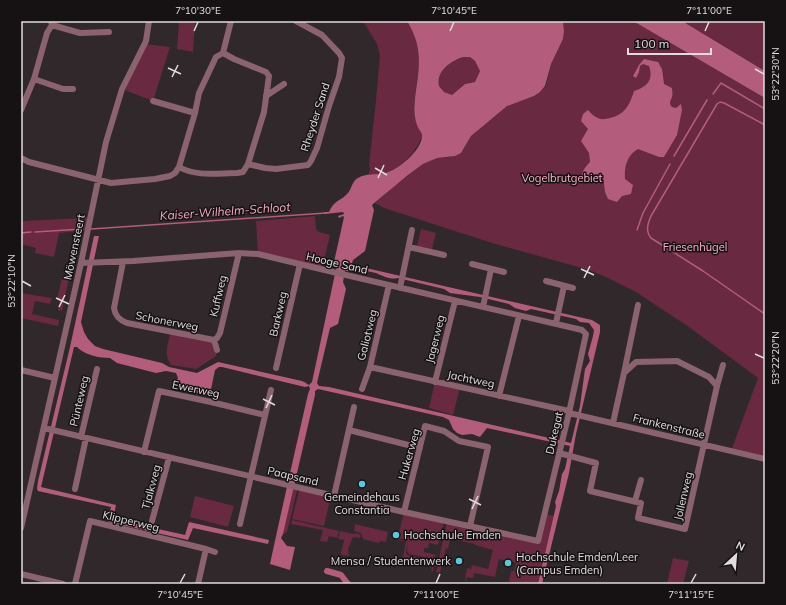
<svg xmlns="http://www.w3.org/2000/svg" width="786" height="605" font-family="Mulish,sans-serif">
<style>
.green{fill:#682941}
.water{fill:#b45c7b;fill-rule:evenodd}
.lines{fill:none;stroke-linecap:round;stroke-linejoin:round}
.stream{stroke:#b45c7b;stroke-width:1.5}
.canal{stroke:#b45c7b;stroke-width:6}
.street{stroke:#8a636f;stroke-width:6}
.ticks{fill:none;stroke:#e0dbdc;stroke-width:1.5}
.poi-dot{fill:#54cadc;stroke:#161213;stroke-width:1.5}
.labels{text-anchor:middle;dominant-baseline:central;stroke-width:3;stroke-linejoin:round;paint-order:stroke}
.street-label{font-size:11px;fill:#e0dbdc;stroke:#161213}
.park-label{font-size:11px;fill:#fcb3ca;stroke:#161213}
.poi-label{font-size:11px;fill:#e0dbdc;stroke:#161213;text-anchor:start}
.water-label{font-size:12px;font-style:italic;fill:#f3aac1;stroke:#161213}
.neatline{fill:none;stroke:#e0dbdc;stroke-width:1.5}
.ticks-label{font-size:10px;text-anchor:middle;fill:#e0dbdc}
</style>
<rect width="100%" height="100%" fill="#31282b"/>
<path class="green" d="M 179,21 L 195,21 L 193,52 L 177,49 Z
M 363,21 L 407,21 L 414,33 L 418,47 L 420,60 L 414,104 L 422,137 C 411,160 394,175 368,176 L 370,170 L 369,165 L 376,100 L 380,55 L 377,44 Z
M 563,21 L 633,21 L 765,98 L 765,459 L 731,451 L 758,378 L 689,327 L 636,292 L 608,278 L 589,270 L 492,243 L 384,208 L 375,203 L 393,187 L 423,164 L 436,158 L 450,157 L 463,150 L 471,136 L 507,105 L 534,96 L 540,92 L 546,86 L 551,64 L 563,39 L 564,31 Z
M 682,21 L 765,21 L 765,71 Z
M 145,44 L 170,47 L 153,101 L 122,89 Z
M 463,57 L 470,57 L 475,61 L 480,71 L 475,82 L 465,84 L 452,95 L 444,92 L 439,86 C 436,71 451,61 463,57 Z
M 91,216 L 88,230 L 59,233 L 54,257 L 35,253 L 36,248 L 21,244 L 21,221 L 85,218 Z
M 315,216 L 316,229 L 319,232 L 330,235 L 322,269 L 258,254 L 256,221 Z
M 421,229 L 436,233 L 432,249 L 417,246 Z
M 62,277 L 69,278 L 62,311 L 58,310 L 60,300 L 57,300 Z
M 21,293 L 52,298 L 50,304 L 35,301 L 32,314 L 59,320 L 58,326 L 21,318 L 21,308 L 23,302 L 21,301 Z
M 171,331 L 214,340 L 217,350 L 216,356 L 196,369 L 171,365 C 163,354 168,344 171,331 Z
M 435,382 L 460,387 L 453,415 L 429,408 Z
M 294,486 L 298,487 L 287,532 L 283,534 Z
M 300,487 L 331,495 L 324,526 L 292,519 Z
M 195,496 L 234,506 L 228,527 L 190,517 Z
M 404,512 L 444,521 L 438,545 L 429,543 L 428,548 L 424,548 L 424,552 L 436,555 L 434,559 L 409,554 L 407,551 L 408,540 L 392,537 L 393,532 L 399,533 Z
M 544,514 L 554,516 L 538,584 L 510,584 L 510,582 L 509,581 L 511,571 L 514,571 L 516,563 L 499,559 L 495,577 L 474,573 L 473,578 L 467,577 L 466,581 L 465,580 L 467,568 L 471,569 L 472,565 L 488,569 L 493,550 L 475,545 L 475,544 L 452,539 L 450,540 L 448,549 L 446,548 L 440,573 L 436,572 L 447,522 L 538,541 Z
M 292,520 L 339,531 L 337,538 L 329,536 L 327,542 L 320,541 L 323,530 L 291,524 Z
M 355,524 L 388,532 L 386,542 L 380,541 L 379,543 L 363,539 L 361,533 L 354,531 Z
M 340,531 L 354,534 L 356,533 L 361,535 L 360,538 L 353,537 L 348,549 L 349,556 L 342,555 L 341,553 L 344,540 L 338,539 Z
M 397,539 L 408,541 L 406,552 L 407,555 L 434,561 L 433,572 L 431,571 L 432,566 L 429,566 L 430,561 L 423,559 L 423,561 L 421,561 L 420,562 L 403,558 L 406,541 L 397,540 Z
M 673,558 L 689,561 L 683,584 L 667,584 Z"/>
<path class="water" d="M 407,21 L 563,21 L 564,31 L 563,39 L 551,64 L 545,86 L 540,92 L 534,96 L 507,106 L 471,136 L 461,153 L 455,156 L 437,158 L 423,164 L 408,175 L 373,204 L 372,205 L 374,210 L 365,251 L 353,260 L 352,263 L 353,265 L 592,320 L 600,325 L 600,332 L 576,434 L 569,473 L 542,584 L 538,584 L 556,506 L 555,502 L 559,491 L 562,474 L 565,469 L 570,446 L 487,428 L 480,437 L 472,434 L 462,435 L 457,433 L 453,429 L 449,420 L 443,417 L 318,389 L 315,391 L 315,395 L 283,534 L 281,538 L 287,546 L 295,547 L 290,570 L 270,564 C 282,508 295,451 308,394 L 310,389 L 309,386 L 305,387 L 222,367 L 219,367 L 215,370 L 210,394 C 202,397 196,391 188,390 C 184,389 181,390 178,389 L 175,384 L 178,378 L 176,373 L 166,371 L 156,373 L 117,363 L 110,358 C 100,358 84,355 77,347 L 74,347 L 41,487 L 116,505 L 113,519 L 185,535 L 189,522 L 269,540 L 268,544 L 193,528 L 188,540 L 108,522 L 111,507 L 38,491 L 37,489 L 38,481 L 70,347 L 94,236 L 99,236 L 81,322 L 84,332 L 88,339 L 95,346 L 103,349 L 162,363 L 169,367 L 197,373 L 218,362 L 302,381 L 306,383 L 307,384 L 309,385 L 312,382 L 336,269 L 334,262 L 344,217 L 343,216 L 339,218 L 338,216 L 344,214 L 343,212 L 325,214 L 324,212 L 329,212 C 335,199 340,202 348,193 C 352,188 352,181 358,178 C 365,173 377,175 385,173 C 398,170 422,150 422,136 C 422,132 418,129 417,125 C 414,117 414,106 415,98 C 419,67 424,49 407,21 ZM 463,57 L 470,57 L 475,61 L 480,71 L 475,82 L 465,84 L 452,95 L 444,92 L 439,86 C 436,71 451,61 463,57 ZM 352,268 C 360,270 368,271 376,273 C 383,276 390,280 398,278 L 444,289 L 450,293 L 480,297 L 509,304 L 515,308 L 526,311 L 531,309 L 576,319 L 580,322 L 589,323 L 594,330 L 593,336 L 588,354 L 590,361 L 585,369 L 580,406 L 571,443 L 329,387 L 319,386 L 317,383 L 330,328 L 338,324 L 346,289 L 343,282 L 345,271 L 348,271 Z
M 633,21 L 682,21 L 765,71 L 765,98 Z
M 644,59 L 658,62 L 662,69 L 664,84 L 672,88 C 672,90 673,94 672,97 C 671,101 668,102 672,107 L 676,108 L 681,104 L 682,110 L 677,135 L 664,157 L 659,157 L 638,149 C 627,155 624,167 625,179 L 633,185 L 631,194 L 622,196 L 617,202 L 608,199 L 605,192 L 603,176 C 594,172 590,175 583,180 L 581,180 C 582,172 584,168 590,162 L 589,153 L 581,141 L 588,129 L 581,121 L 583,114 L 588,110 C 595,118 600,121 610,118 C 625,115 630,104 634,91 C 647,87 654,80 649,66 L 643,64 L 640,66 L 639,72 L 636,78 L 633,76 L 639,65 Z"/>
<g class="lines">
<path class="stream" d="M 713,94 L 721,83 L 765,109
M 765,125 L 724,103 L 720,102 L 717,104 L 651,216 C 648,223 645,231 651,238 L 703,271 L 765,314
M 674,156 L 707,100
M 91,229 L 326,213
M 637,230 L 643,213 L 670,164
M 35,232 L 82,229
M 21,233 L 31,232"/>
<path class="canal" d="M 327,571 L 341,575 L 348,584"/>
<path class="street" d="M 52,25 L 80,33 L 109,32
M 223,53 L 234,59 L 266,72 L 269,76 L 264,112 L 248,164
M 34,79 L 63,89 L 73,89
M 266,96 L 284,84
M 153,101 L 195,113
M 21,110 L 34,79 L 47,33 L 52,25 L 51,21
M 21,158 L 29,162 L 111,183 L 155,179 L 170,176 L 175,173 L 179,167 C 197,177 218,173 237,173 L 243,172 L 248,164 L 265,168 L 276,169 L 308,165 L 311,161 L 317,148 L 329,106 L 339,77 L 342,58 L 339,53 L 322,35 L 296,21
M 179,167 L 195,113 L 199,93 L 216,57 L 223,53 L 231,21
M 409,247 L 444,255
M 123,262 L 114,308 C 115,316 119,320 127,323 L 214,340 L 217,350
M 472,264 L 504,272
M 546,281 L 573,288
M 400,288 L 412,230
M 483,307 L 491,269
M 556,323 L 564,286
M 214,340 L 217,338 L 220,333 L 239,253
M 370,367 L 569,411
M 276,368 L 300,264
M 21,370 L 55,378
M 624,373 L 638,305
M 435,382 L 455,301
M 717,386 L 723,365
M 362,389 L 370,367 L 389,285
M 499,396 L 519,316
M 569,413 L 765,459
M 44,428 L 395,510 L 538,541 L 569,413 L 586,334 L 582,330 L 333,272 L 258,254 L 239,253 L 133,261 L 81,263
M 349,430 L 420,448
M 81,437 L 97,369
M 144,452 L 159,391 L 211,402 L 265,415
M 559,453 L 596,463 L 590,491 L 641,503 L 638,518 L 685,529 L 717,386 L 709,377 L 677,361 L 636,362 L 624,373 L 613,423
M 251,476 L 271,390
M 75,489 L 86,438
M 334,496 L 354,407
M 635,501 L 641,480
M 404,512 L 425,426 L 444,431 L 459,441 L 488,447 L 470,526
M 152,521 L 169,458
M 240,524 L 251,476
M 21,528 L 81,263 L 106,142 L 122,89 L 146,41 L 149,21
M 206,549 L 215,552
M 21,574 L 63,584
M 75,584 L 90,521 L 206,549 L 198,584"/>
</g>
<path class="ticks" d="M 194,31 L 198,22M 450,31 L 454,22M 705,31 L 709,22M 168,68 L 181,74M 755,69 L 764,74M 172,77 L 178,65M 375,168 L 387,175M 378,178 L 384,165M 581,269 L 594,275M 584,278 L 590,266M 22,281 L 31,286M 56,298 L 69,304M 59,307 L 65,295M 755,354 L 764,358M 263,399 L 275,405M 266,408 L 272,395M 469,499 L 481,505M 472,509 L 478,496M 180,583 L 185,574M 436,583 L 440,574M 691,583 L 696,574"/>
<g class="poi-dot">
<circle cx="362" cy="484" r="4"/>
<circle cx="396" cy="535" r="4"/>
<circle cx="459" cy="561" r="4"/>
<circle cx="508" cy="563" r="4"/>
</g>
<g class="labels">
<g class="street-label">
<text transform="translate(315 117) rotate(-72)">Rheyder Sand</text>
<text transform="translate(74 247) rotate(-78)">Möwensteert</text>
<text transform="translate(337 263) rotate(13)">Hooge Sand</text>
<text transform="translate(218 296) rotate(-77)">Kuffweg</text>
<text transform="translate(278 314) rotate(-77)">Barkweg</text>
<text transform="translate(167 321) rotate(11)">Schonerweg</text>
<text transform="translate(367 335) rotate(-76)">Galiotweg</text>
<text transform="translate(435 339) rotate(-76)">Jagerweg</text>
<text transform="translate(471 379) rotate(12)">Jachtweg</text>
<text transform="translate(196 389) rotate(12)">Ewerweg</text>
<text transform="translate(79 401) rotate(-77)">Pünteweg</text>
<text transform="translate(669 426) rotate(14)">Frankenstraße</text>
<text transform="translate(554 433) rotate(-77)">Dukegat</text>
<text transform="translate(409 454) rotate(-74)">Hukerweg</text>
<text transform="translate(293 476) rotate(13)">Paapsand</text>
<text transform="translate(151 487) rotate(-75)">Tjalkweg</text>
<text transform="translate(683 496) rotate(-77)">Jollenweg</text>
<text transform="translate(131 521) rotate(14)">Klipperweg</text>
</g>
<g class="park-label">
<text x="562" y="178">Vogelbrutgebiet</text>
<text x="695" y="247">Friesenhügel</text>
</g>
<g class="poi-label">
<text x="362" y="497" text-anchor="middle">Gemeindehaus<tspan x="362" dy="13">Constantia</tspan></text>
<text x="404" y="535">Hochschule Emden</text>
<text x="516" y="557">Hochschule Emden/Leer<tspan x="516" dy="13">(Campus Emden)</tspan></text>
<text x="451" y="561" text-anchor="end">Mensa / Studentenwerk</text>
</g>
<g class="water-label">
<text transform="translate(225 211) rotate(-4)">Kaiser-Wilhelm-Schloot</text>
</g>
</g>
<rect width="786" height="605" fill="none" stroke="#161213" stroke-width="44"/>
<g transform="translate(736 555) rotate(26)" stroke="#161213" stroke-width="3" paint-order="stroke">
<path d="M0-3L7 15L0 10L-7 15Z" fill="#e0dbdc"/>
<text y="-6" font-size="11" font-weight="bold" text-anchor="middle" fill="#e0dbdc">N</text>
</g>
<path d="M628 48v6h83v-6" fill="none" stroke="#e0dbdc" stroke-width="2"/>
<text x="634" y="48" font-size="12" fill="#e0dbdc" stroke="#161213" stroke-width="3" paint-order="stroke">100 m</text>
<rect x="22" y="22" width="742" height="561" class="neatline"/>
<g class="ticks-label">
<text x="198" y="14">7°10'30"E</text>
<text x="454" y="14">7°10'45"E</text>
<text x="709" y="14">7°11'00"E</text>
<text transform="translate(775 74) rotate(-90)" y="4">53°22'30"N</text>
<text transform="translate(11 281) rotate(-90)" y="4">53°22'10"N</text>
<text transform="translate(775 358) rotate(-90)" y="4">53°22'20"N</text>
<text x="180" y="598">7°10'45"E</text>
<text x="436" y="598">7°11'00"E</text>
<text x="691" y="598">7°11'15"E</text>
</g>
</svg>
